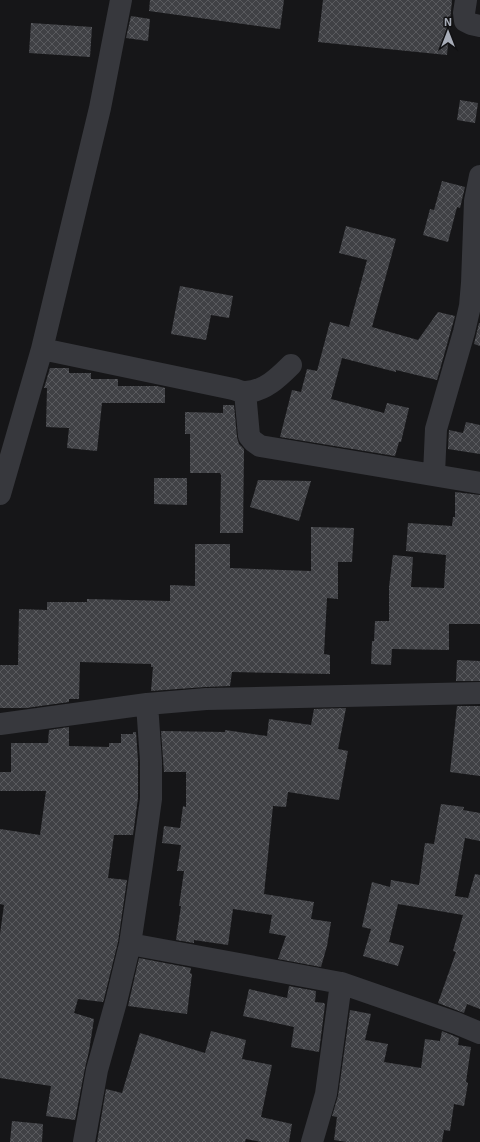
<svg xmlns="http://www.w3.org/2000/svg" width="480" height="1142" font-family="'Exo 2',sans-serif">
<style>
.building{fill:url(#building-cross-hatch)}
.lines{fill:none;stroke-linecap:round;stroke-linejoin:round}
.minor{stroke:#37383d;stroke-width:22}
</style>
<defs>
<pattern id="building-cross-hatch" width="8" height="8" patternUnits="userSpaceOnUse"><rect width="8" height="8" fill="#404145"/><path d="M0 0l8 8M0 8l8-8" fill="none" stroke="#595a5e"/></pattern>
</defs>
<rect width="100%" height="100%" fill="#161618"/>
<path class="building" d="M 150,0 L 284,0 L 280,29 L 149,11 Z
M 323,0 L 452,0 L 447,55 L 318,42 Z
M 131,16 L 150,19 L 148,41 L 126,38 Z
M 31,23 L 92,27 L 90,57 L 29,53 Z
M 460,100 L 478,103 L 475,123 L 457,120 Z
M 442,181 L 465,187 L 460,208 L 457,207 L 448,242 L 423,235 L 430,209 L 434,210 Z
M 346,226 L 396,239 L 372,327 L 418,340 L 438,312 L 455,316 L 437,380 L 396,370 L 396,372 L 342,358 L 331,399 L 384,413 L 387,403 L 409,408 L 401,442 L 399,442 L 395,456 L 280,437 L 292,390 L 301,392 L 307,369 L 317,371 L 330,322 L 349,327 L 367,260 L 339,253 Z
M 180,286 L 233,296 L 229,318 L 211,315 L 206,340 L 171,334 Z
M 479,323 L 480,323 L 480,346 L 474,344 Z
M 50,368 L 69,368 L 69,373 L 91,373 L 91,379 L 118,379 L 118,386 L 157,386 L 165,388 L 165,403 L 102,403 L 97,451 L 67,448 L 69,428 L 46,427 L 47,388 L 44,388 Z
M 223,405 L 234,405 L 237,437 L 239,444 L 244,449 L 243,533 L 220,533 L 221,475 L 220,473 L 190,473 L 190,434 L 185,434 L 185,412 L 223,413 Z
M 466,422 L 480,425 L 480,454 L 448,449 L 449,430 L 463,433 Z
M 154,478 L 187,478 L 187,505 L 154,504 Z
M 258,480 L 311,481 L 299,521 L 250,507 Z
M 455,492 L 480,495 L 480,624 L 449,624 L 449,650 L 392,649 L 391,665 L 371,664 L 372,641 L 374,641 L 375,621 L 389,621 L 389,587 L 393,555 L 413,557 L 411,587 L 444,588 L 446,555 L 406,551 L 408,523 L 452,526 L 453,517 L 455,517 Z
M 311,527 L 354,528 L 352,562 L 338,562 L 338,599 L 327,598 L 324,654 L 330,655 L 330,674 L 232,672 L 230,686 L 205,687 L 151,691 L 153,667 L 151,667 L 151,664 L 80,662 L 79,699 L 69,699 L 69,702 L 26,708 L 0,708 L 0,665 L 18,665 L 19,609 L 47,610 L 47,602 L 87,602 L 87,599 L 170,601 L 170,585 L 195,586 L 195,544 L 230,544 L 230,568 L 311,571 Z
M 457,660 L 480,661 L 480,681 L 456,681 Z
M 457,706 L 480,706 L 480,776 L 450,772 Z
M 346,708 L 338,749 L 348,751 L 339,800 L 288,792 L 286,807 L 273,806 L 264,894 L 314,902 L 311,919 L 331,922 L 327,946 L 321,967 L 278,959 L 286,936 L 269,933 L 272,915 L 233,909 L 228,945 L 194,940 L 194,943 L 176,940 L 181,906 L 179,906 L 184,871 L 177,871 L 181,845 L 162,843 L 164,826 L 180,828 L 183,806 L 186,807 L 186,772 L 164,772 L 161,731 L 225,732 L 225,730 L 267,736 L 269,719 L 311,725 L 314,709 Z
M 69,727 L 69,746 L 109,747 L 109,743 L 121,743 L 121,734 L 133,734 L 133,732 L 136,732 L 138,761 L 138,798 L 133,835 L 114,835 L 108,878 L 127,880 L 118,942 L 104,999 L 103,1002 L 78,999 L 74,1013 L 94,1019 L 89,1051 L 85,1068 L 75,1120 L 46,1116 L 51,1086 L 0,1078 L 0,934 L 4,905 L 0,904 L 0,829 L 40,835 L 46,791 L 0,791 L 0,772 L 11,772 L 11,743 L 48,743 L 49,730 Z
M 441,804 L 464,807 L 463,810 L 480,813 L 480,841 L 465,838 L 455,896 L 468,898 L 475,874 L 480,875 L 480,1009 L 467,1004 L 464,1013 L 438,1003 L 456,952 L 453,951 L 463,915 L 398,904 L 389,942 L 404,946 L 398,966 L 363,956 L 371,929 L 362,927 L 372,882 L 390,887 L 391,880 L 419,885 L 425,843 L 434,844 Z
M 139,958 L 191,968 L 190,973 L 192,974 L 187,1014 L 128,1006 Z
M 289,986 L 316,991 L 315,1002 L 324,1003 L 325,1005 L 319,1052 L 291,1047 L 294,1027 L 243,1016 L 249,989 L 287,998 Z
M 350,1010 L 371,1014 L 365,1040 L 388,1044 L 384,1062 L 421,1068 L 425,1039 L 440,1041 L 442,1031 L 459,1038 L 458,1045 L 471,1047 L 466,1082 L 468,1083 L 464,1106 L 454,1104 L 450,1131 L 444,1130 L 442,1142 L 347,1142 L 334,1140 L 337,1117 L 332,1116 L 338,1096 Z
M 211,1031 L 246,1040 L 242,1059 L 272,1065 L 261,1117 L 292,1124 L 289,1142 L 261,1142 L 246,1139 L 245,1142 L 97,1142 L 106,1089 L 122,1093 L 140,1033 L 205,1053 Z
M 12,1121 L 43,1124 L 42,1142 L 10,1142 Z"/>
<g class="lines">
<path class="minor" d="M 466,0 L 464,13 L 465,21 L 471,24 L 480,26
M 42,349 L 233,389 C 237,390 241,392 245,392 C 264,392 279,377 291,365
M 245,392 L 249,436 L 253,441 L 260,446 L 480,483
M 434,474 L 436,429 L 464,332 L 470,306 L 472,283 L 475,201 L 480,176
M 0,494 L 42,349 L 100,108 L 121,0
M 0,724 L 147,704 L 206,699 L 480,693
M 130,944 L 341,983 L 456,1023 L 480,1033
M 84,1142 L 97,1070 L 116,1002 L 130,944 L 142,864 L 151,799 L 151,761 L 147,704
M 312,1142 L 326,1094 L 341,983"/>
</g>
<g transform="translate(448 32)" stroke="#111113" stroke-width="3" paint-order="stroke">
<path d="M0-3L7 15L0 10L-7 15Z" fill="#a8adb8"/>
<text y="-6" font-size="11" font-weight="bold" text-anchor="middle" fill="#a8adb8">N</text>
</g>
</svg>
